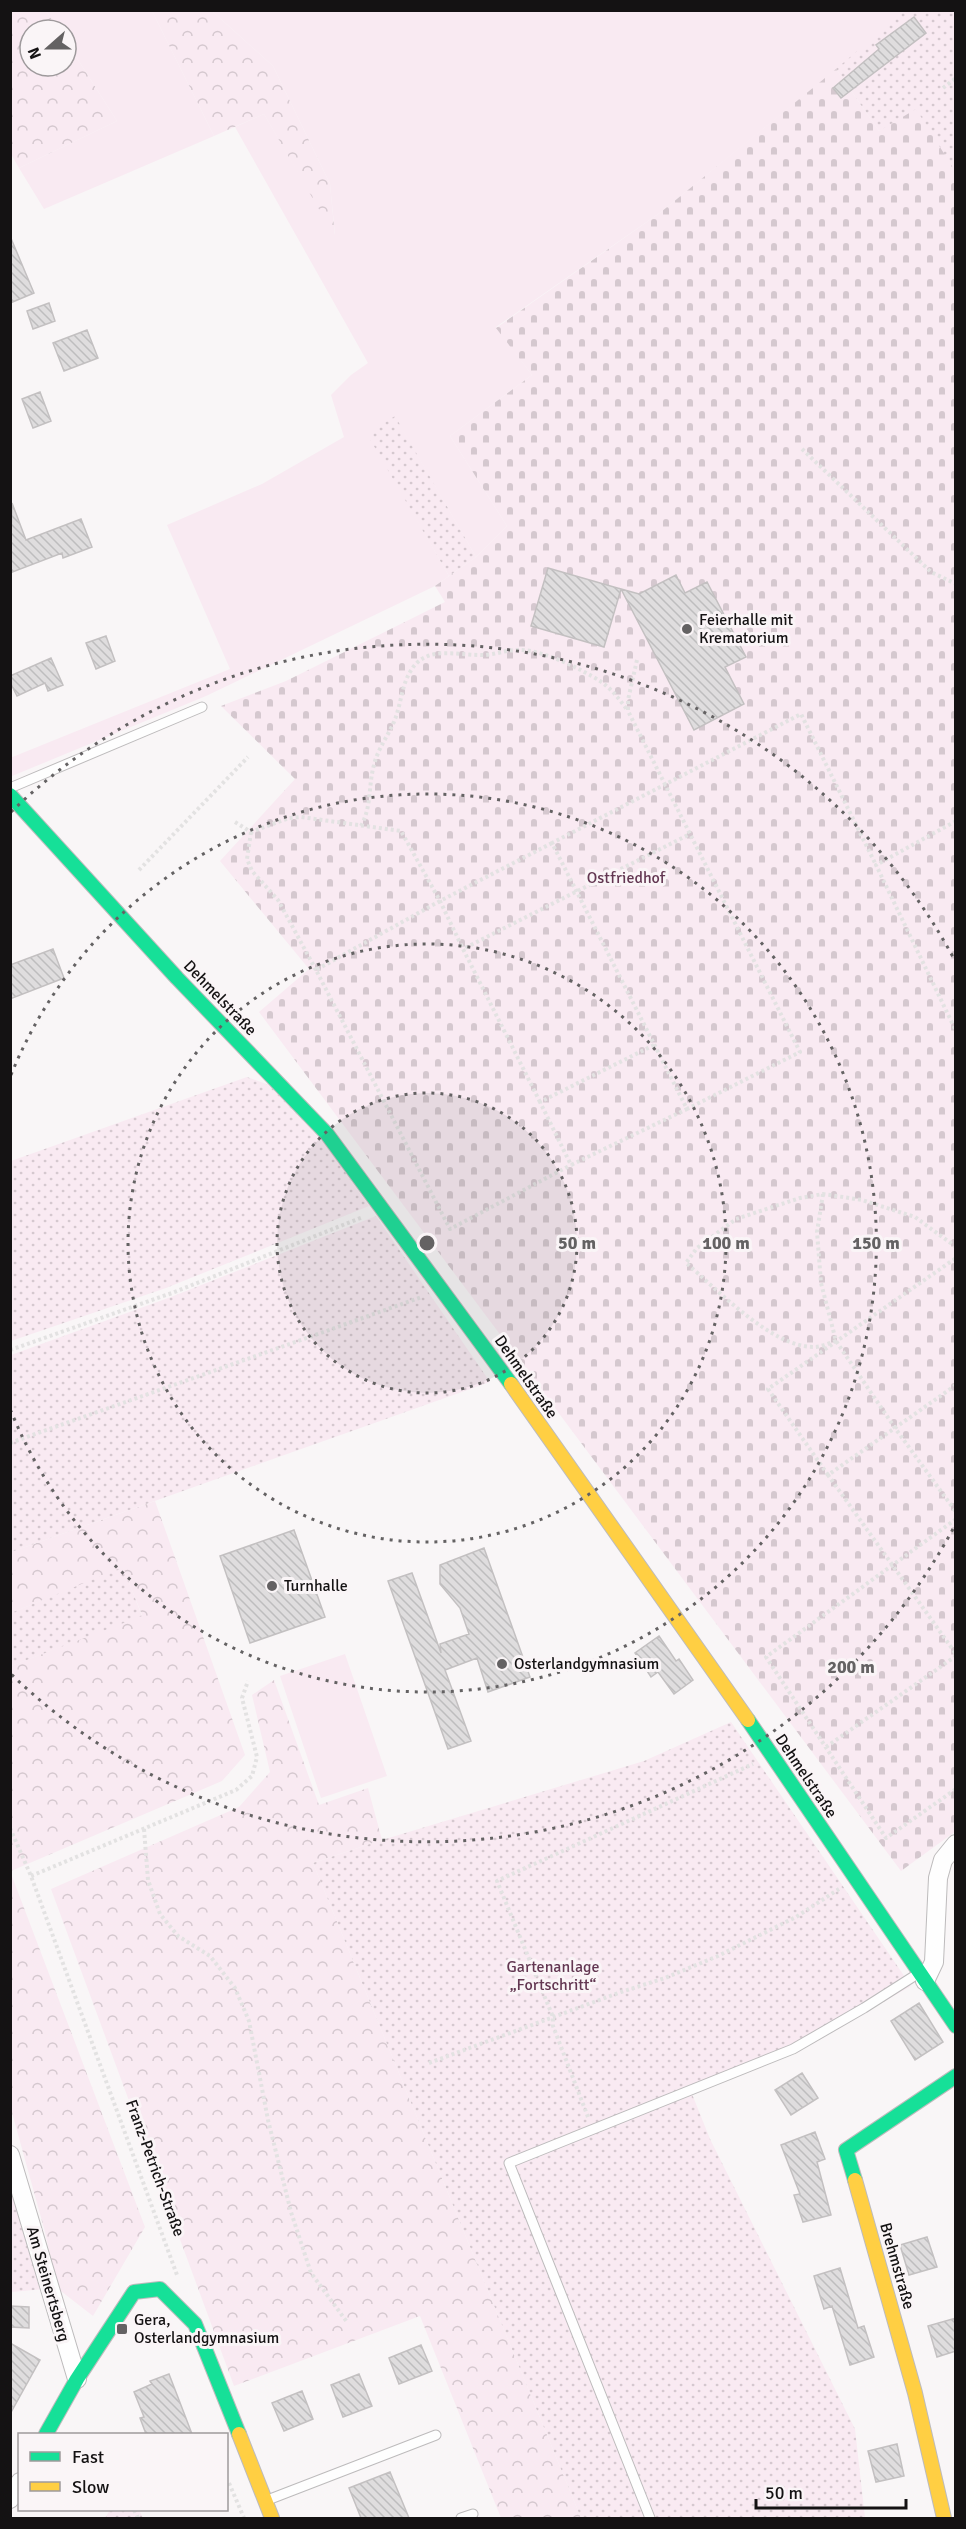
<svg xmlns="http://www.w3.org/2000/svg" width="966" height="2529" font-family="Signika,sans-serif">
<style>
.grass{fill:#f9eaf2}
.forest{fill:url(#forest-crowns)}
.cemetery{fill:url(#cemetery-stones)}
.park{fill:url(#park-dots)}
.building{fill:url(#building-back-hatch);stroke:#c3c0c1;stroke-width:1.5}
.lines{fill:none;stroke-linecap:round;stroke-linejoin:round}
.lane-casing{stroke:#bdbbbc;stroke-width:11}
.street-casing{stroke:#bdbbbc;stroke-width:20}
.fast-casing{stroke:#bdbbbc;stroke-width:16}
.slow-casing{stroke:#bdbbbc;stroke-width:16}
.path{stroke:#e3e2e2;stroke-width:4;stroke-dasharray:3 3;stroke-linecap:butt}
.lane{stroke:#fefefe;stroke-width:9}
.street{stroke:#fefefe;stroke-width:18}
.fast{stroke:#16e098;stroke-width:14}
.slow{stroke:#ffcf43;stroke-width:14}
.ring{fill:none;stroke:#646263;stroke-width:3;stroke-dasharray:3 6}
.poi-dot{fill:#646263;stroke:#faf5f7;stroke-width:2}
.labels{text-anchor:middle;dominant-baseline:central;stroke-width:6;stroke-linejoin:round;paint-order:stroke}
.poi-label{font-size:16px;fill:#141213;stroke:#faf5f7;text-anchor:start}
.park-label{font-size:16px;fill:#633752;stroke:#faf5f7}
.street-label{font-size:16px;fill:#141213;stroke:#faf5f7}
.centre{fill:#646263;stroke:#faf5f7;stroke-width:3}
.ring-label{font-size:18px;text-anchor:middle;font-weight:bold;fill:#646263;stroke:#faf5f7;stroke-width:6;stroke-linejoin:round;paint-order:stroke}
</style>
<defs>
<pattern id="forest-crowns" width="20" height="18" patternUnits="userSpaceOnUse" patternTransform="scale(1.5)"><rect width="20" height="18" fill="#f9eaf2"/><path d="M2 6a3 3 0 1 1 6 0M12 15a3 3 0 1 1 6 0" fill="none" stroke="#d5c8cf"/></pattern>
<pattern id="cemetery-stones" width="16" height="16" patternUnits="userSpaceOnUse" patternTransform="scale(1.5)"><rect width="16" height="16" fill="#f9eaf2"/><path d="M2 7V4a2 2 0 0 1 4 0v3zM10 15v-3a2 2 0 0 1 4 0v3z" fill="#d5c8cf"/></pattern>
<pattern id="park-dots" width="8" height="8" patternUnits="userSpaceOnUse" patternTransform="scale(1.5)"><rect width="8" height="8" fill="#f9eaf2"/><path d="M2 2h.1M6 6h.1" fill="none" stroke="#d5c8cf" stroke-width="1.8" stroke-linecap="round"/></pattern>
<pattern id="building-back-hatch" width="6" height="6" patternUnits="userSpaceOnUse" patternTransform="scale(1.5)"><rect width="6" height="6" fill="#dfddde"/><path d="M-1 5l2 2M0 0l6 6M5-1l2 2" fill="none" stroke="#bebdbe"/></pattern>
</defs>
<rect width="100%" height="100%" fill="#f9f6f7"/>
<path class="grass" d="M 46,11 L 152,11 L 214,136 L 44,209 L 19,168 L 117,121 L 66,41 L 66,30 L 59,30 Z
M 212,11 L 904,11 L 870,42 L 661,212 L 496,327 L 532,375 L 450,436 L 507,526 L 476,557 L 395,417 L 368,434 L 449,576 L 435,586 L 206,696 L 12,776 L 10,758 L 230,669 L 167,525 L 262,484 L 344,437 L 331,395 L 351,375 L 368,363 L 235,127 L 264,114 L 335,235 L 330,184 L 273,66 Z
M 345,1654 L 387,1776 L 321,1798 L 280,1676 Z"/>
<path class="forest" d="M 11,10 L 46,11 L 59,30 L 30,30 L 30,66 L 66,66 L 66,41 L 117,121 L 19,168 L 11,154 Z
M 152,11 L 212,11 L 273,66 L 330,184 L 335,237 L 264,114 L 214,136 Z
M 155,1501 L 245,1755 L 222,1781 L 11,1871 L 11,1666 L 142,1615 L 123,1568 L 11,1613 L 11,1552 Z
M 274,1680 L 319,1805 L 368,1788 L 382,1840 L 313,1863 L 581,2518 L 501,2518 L 420,2316 L 234,2386 L 51,1889 L 239,1807 L 270,1772 L 252,1695 Z
M 10,1871 L 145,2227 L 93,2316 L 57,2288 L 45,2232 L 11,2109 Z"/>
<path class="cemetery" d="M 836,69 L 879,131 L 915,106 L 956,171 L 956,1831 L 901,1871 L 259,1012 L 309,969 L 220,861 L 295,779 L 221,706 L 286,681 L 445,602 L 435,586 L 476,557 L 507,526 L 450,436 L 532,375 L 496,328 L 661,212 Z"/>
<path class="park" d="M 904,11 L 955,11 L 955,171 L 916,109 L 879,131 L 836,69 Z
M 395,416 L 476,557 L 449,576 L 367,434 Z
M 247,1077 L 269,1085 L 325,1144 L 369,1206 L 166,1288 L 11,1341 L 11,1161 Z
M 376,1216 L 490,1382 L 11,1552 L 11,1355 L 171,1297 Z
M 123,1567 L 142,1616 L 11,1666 L 11,1613 Z
M 731,1722 L 911,1986 L 795,2053 L 692,2094 L 710,2139 L 855,2429 L 865,2518 L 581,2518 L 313,1863 L 382,1840 L 644,1761 Z
M 10,2160 L 45,2289 L 11,2292 Z
M 110,2510 L 139,2510 L 143,2518 L 105,2518 Z"/>
<path class="building" d="M 914,17 L 926,33 L 841,98 L 833,88 L 879,49 L 876,45 Z
M 10,236 L 34,293 L 10,303 Z
M 49,303 L 55,321 L 33,329 L 27,311 Z
M 87,330 L 98,358 L 64,371 L 53,343 Z
M 40,392 L 51,421 L 33,428 L 22,399 Z
M 12,503 L 26,540 L 81,519 L 92,547 L 63,558 L 62,553 L 10,573 Z
M 548,568 L 621,589 L 604,647 L 531,626 Z
M 676,575 L 685,593 L 707,582 L 746,657 L 725,667 L 744,704 L 694,730 L 621,589 L 639,594 Z
M 106,636 L 115,661 L 96,669 L 86,643 Z
M 51,658 L 63,685 L 48,691 L 45,683 L 17,696 L 10,682 L 10,676 Z
M 53,949 L 64,978 L 10,999 L 10,965 Z
M 294,1530 L 325,1617 L 250,1643 L 220,1556 Z
M 484,1548 L 530,1677 L 488,1692 L 477,1658 L 445,1670 L 471,1741 L 448,1749 L 388,1581 L 412,1573 L 441,1653 L 440,1644 L 469,1634 L 460,1608 L 440,1584 L 440,1565 Z
M 659,1636 L 676,1661 L 679,1659 L 693,1680 L 674,1694 L 658,1672 L 651,1677 L 635,1653 Z
M 919,2003 L 943,2042 L 915,2060 L 891,2021 Z
M 802,2073 L 818,2098 L 791,2115 L 775,2090 Z
M 815,2132 L 825,2159 L 817,2162 L 831,2215 L 803,2222 L 794,2195 L 800,2194 L 781,2145 Z
M 927,2237 L 937,2267 L 909,2275 L 900,2245 Z
M 840,2268 L 858,2328 L 864,2326 L 874,2357 L 850,2365 L 832,2306 L 824,2309 L 814,2276 Z
M 10,2306 L 29,2307 L 29,2328 L 10,2327 Z
M 956,2318 L 956,2351 L 937,2357 L 928,2326 Z
M 10,2343 L 40,2360 L 10,2414 Z
M 421,2345 L 432,2371 L 399,2384 L 389,2358 Z
M 169,2374 L 179,2400 L 192,2434 L 146,2434 L 140,2418 L 144,2417 L 134,2392 L 152,2384 L 150,2381 Z
M 359,2374 L 372,2406 L 343,2417 L 331,2385 Z
M 302,2391 L 313,2419 L 284,2431 L 272,2403 Z
M 897,2444 L 904,2476 L 876,2482 L 868,2451 Z
M 390,2472 L 409,2518 L 361,2518 L 349,2488 Z"/>
<g class="lines">
<g class="lane-casing">
<path id="lane" d="M 10,788 L 202,707
M 265,2501 L 436,2435
M 461,2518 L 473,2514
M 650,2518 L 509,2163 L 793,2049 L 864,2008 L 919,1973"/>
</g>
<g class="street-casing">
<path id="street" d="M 925,1981 L 934,1962 L 938,1878 L 943,1860 L 956,1844
M 10,2155 L 77,2379
M 10,2499 L 20,2482"/>
</g>
<g class="fast-casing">
<path id="fast" d="M 10,795 L 177,978 L 327,1134 L 511,1384
M 748,1720 L 956,2026
M 855,2180 L 846,2150 L 956,2076
M 46,2434 L 77,2379 L 134,2292 L 160,2289 L 195,2324 L 239,2434"/>
</g>
<g class="slow-casing">
<path id="slow" d="M 511,1384 L 748,1720
M 855,2180 L 915,2393 L 944,2518
M 239,2434 L 272,2518"/>
</g>
<path class="path" d="M 943,88 L 956,78
M 802,449 L 931,572 L 956,584
M 637,660 L 628,700 L 628,711 L 800,1052 L 687,1109 L 552,843 L 801,714 L 876,865
M 956,821 L 876,865 L 956,1031
M 235,822 L 251,832 L 289,818 L 301,817 L 401,831 L 440,901 L 463,949
M 361,826 C 372,806 368,786 374,765 C 377,751 387,737 393,724 C 401,707 401,687 410,672 C 425,645 454,655 480,655 C 493,656 507,649 520,650 C 543,650 581,669 600,681 C 612,689 620,700 628,711
M 251,832 L 247,859 L 252,871 L 278,900 L 316,970
M 552,843 L 440,901 L 316,970 L 450,1229 L 571,1165
M 139,870 L 248,757
M 654,1045 L 540,1102 L 571,1165 L 687,1109
M 540,1102 L 463,949 L 690,834
M 823,1194 L 817,1232 L 821,1283 L 836,1341 L 895,1428 L 956,1512
M 836,1341 C 829,1343 821,1347 814,1347 C 771,1347 717,1289 686,1263 L 697,1248 L 736,1219 L 800,1198 L 823,1194 L 862,1200 L 915,1217 L 956,1247
M 10,1350 L 172,1293 L 363,1217
M 956,1385 L 828,1475 L 956,1654
M 10,1443 L 422,1297
M 828,1475 L 768,1389 L 956,1258
M 956,1519 L 766,1657 L 886,1838 L 956,1789
M 826,1747 L 956,1656
M 10,1828 L 31,1876 L 177,2275
M 144,1829 L 148,1880 L 160,1914 L 178,1936 L 210,1956 L 235,1988 L 249,2021 L 268,2120 L 291,2212 L 311,2273 L 347,2322
M 31,1876 L 236,1790 L 252,1776 L 257,1757 L 242,1698 L 248,1681
M 429,2063 L 621,1992 L 665,1978 L 718,1956 L 796,1917 L 839,1889
M 588,2117 L 553,2026 L 553,2017 L 497,1881 L 753,1764
M 229,2483 L 244,2518
M 134,2510 L 138,2518"/>
<use href="#lane" class="lane"/>
<use href="#street" class="street"/>
<use href="#fast" class="fast"/>
<use href="#slow" class="slow"/>
</g>
<circle cx="427" cy="1243" r="150" fill="#646263" fill-opacity=".12"/>
<g class="ring">
<circle cx="427" cy="1243" r="150"/>
<circle cx="427" cy="1243" r="299"/>
<path d="M11 1075A449 449 0 1 1 11 1411"/>
<path d="M953 1529A599 599 0 0 1 11 1674M11 812A599 599 0 0 1 953 957"/>
</g>
<g class="poi-dot">
<circle cx="687" cy="629" r="6"/>
<circle cx="272" cy="1586" r="6"/>
<circle cx="502" cy="1664" r="6"/>
<rect x="116" y="2323" width="12" height="12" rx="3"/>
</g>
<g class="labels">
<g class="poi-label">
<text x="699" y="620">Feierhalle mit<tspan x="699" dy="18">Krematorium</tspan></text>
<text x="284" y="1586">Turnhalle</text>
<text x="514" y="1664">Osterlandgymnasium</text>
<text x="134" y="2320">Gera,<tspan x="134" dy="18">Osterlandgymnasium</tspan></text>
</g>
<g class="park-label">
<text x="626" y="878">Ostfriedhof</text>
<text x="553" y="1967">Gartenanlage<tspan x="553" dy="18">„Fortschritt“</tspan></text>
</g>
<g class="street-label">
<text transform="translate(220 998) rotate(46)">Dehmelstraße</text>
<text transform="translate(526 1377) rotate(55)">Dehmelstraße</text>
<text transform="translate(806 1776) rotate(56)">Dehmelstraße</text>
<text transform="translate(155 2168) rotate(70)">Franz-Petrich-Straße</text>
<text transform="translate(897 2266) rotate(74)">Brehmstraße</text>
<text transform="translate(48 2284) rotate(74)">Am Steinertsberg</text>
</g>
</g>
<circle cx="427" cy="1243" r="9" class="centre"/>
<g class="ring-label">
<text x="577" y="1249">50 m</text>
<text x="726" y="1249">100 m</text>
<text x="876" y="1249">150 m</text>
<text x="851" y="1673">200 m</text>
</g>
<rect width="966" height="2529" fill="none" stroke="#141213" stroke-width="24"/>
<rect x="18" y="2433" width="210" height="78" fill="#faf5f7" stroke="#9e9a9c" stroke-width="1.5"/>
<rect x="30" y="2452" width="30" height="9" fill="#16e098" stroke="#9e9a9c" stroke-width="1.5"/>
<text x="72" y="2463" font-size="18" fill="#141213">Fast</text>
<rect x="30" y="2482" width="30" height="9" fill="#ffcf43" stroke="#9e9a9c" stroke-width="1.5"/>
<text x="72" y="2493" font-size="18" fill="#141213">Slow</text>
<g transform="translate(48 48) rotate(249)"><circle r="28" fill="#faf5f7" stroke="#9e9a9c" stroke-width="1.5"/>
<path d="M0-4.5L10 22L0 15L-10 22Z" fill="#646263"/>
<text y="-9" font-size="16" font-weight="bold" text-anchor="middle" fill="#141213">N</text>
</g>
<path d="M756 2499v9h150v-9" fill="none" stroke="#141213" stroke-width="3"/>
<text x="765" y="2499" font-size="18" fill="#141213" stroke="#faf5f7" stroke-width="4.5" paint-order="stroke">50 m</text>
</svg>
